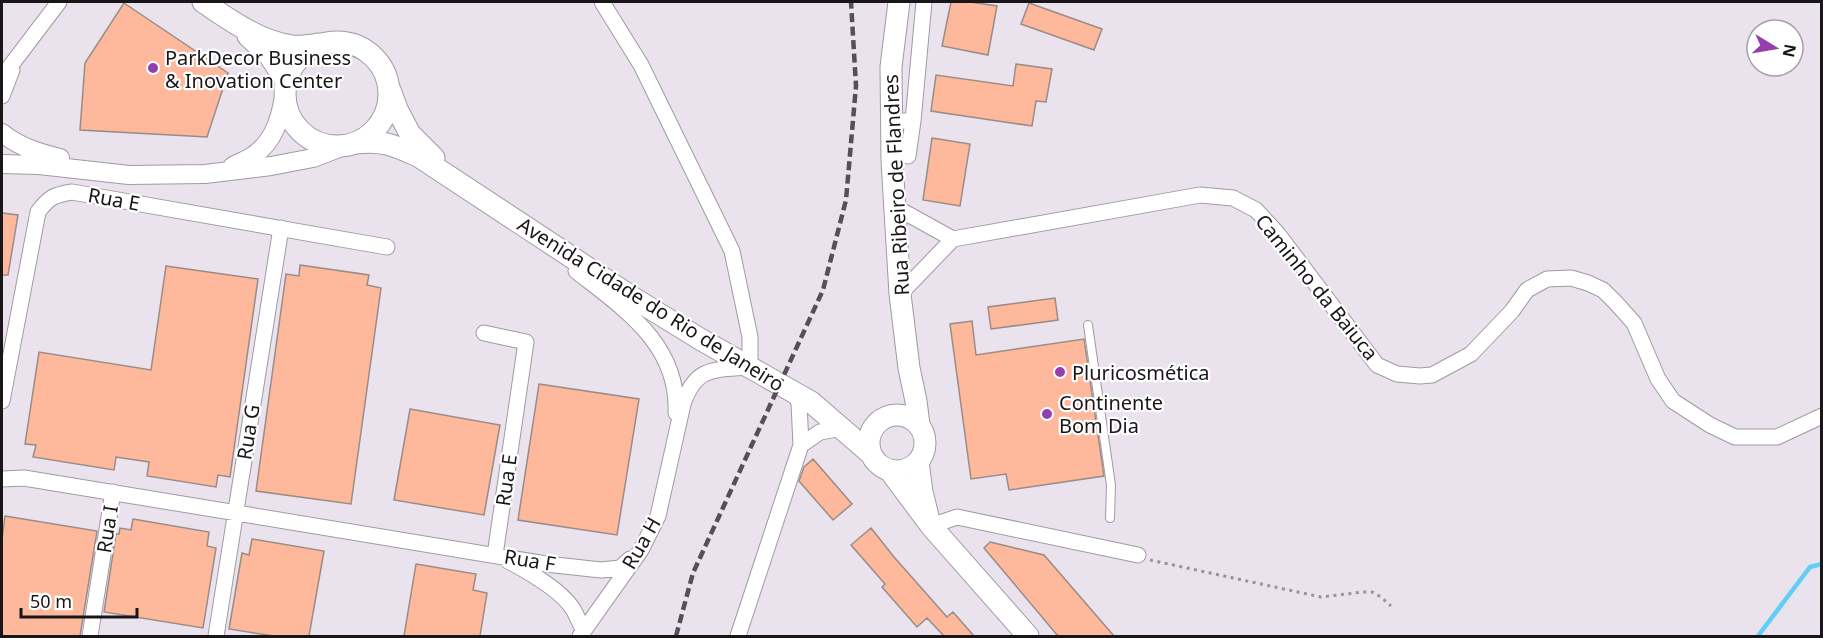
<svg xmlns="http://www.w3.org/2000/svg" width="1823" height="638" font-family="'Noto Sans',sans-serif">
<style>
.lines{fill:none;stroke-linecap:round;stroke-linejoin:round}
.stream{stroke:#60cff3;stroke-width:4.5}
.building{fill:#feb89b;stroke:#998c87;stroke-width:1.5}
.service-casing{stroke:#a199a3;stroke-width:10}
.minor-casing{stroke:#a199a3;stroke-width:17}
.tertiary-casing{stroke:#a199a3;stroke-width:20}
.secondary-casing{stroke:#a199a3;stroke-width:23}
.path{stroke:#99929b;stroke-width:3;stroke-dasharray:3 4.5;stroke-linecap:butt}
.service{stroke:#fff;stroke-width:8}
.minor{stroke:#fff;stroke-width:15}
.tertiary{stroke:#fff;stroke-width:18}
.secondary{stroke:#fff;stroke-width:21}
.rail{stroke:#545056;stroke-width:4.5;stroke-dasharray:9 4.5;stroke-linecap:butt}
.poi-dot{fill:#953fac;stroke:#fff;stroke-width:2}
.labels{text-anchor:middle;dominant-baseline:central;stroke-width:4.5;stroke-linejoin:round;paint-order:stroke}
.poi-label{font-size:20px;fill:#19161a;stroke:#fff;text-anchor:start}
.street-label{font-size:20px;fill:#19161a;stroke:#fff}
</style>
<rect width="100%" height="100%" fill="#eae2ed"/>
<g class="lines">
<path class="stream" d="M 1758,636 L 1810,567 L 1822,564"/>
</g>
<path class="building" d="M 951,2 L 970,2 L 997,6 L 988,55 L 942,46 Z
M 124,3 L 228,73 L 207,137 L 80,130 L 85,63 Z
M 1029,3 L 1102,29 L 1094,50 L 1021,24 Z
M 1016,64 L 1052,69 L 1046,102 L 1036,101 L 1032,126 L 931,111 L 936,75 L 1013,86 Z
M 932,138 L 970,144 L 960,206 L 923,200 Z
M 2,213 L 18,215 L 8,275 L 2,275 Z
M 300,265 L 369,275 L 367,285 L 381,288 L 351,504 L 256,491 L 286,274 L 299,276 Z
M 166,266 L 258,279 L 230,477 L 218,475 L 216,487 L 147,476 L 149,462 L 116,457 L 114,470 L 33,457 L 36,445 L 25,444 L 39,352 L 151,370 Z
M 1055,298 L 1058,320 L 991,329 L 988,307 Z
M 972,321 L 976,355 L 1084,339 L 1104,476 L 1009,490 L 1006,474 L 971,479 L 950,324 Z
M 539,384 L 639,399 L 617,535 L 518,520 Z
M 410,409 L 500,425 L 484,515 L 394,500 Z
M 813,459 L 852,504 L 833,520 L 799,481 L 804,467 Z
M 5,516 L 97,531 L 80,636 L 2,636 L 2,539 Z
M 133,519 L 209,532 L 207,546 L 216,548 L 203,628 L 104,612 L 116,534 L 119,534 L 120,528 L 131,530 Z
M 871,528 L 894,557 L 947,617 L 953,612 L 974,636 L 944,636 L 927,618 L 917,627 L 882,587 L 885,584 L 851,545 Z
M 252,539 L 324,551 L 309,636 L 274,636 L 229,629 L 242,553 L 249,555 Z
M 990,542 L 1044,555 L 1114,636 L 1058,636 L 984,548 Z
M 416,564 L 476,574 L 473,590 L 487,593 L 480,636 L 404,636 Z"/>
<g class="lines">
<g class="service-casing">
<path id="service" d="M 1088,325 L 1111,485 L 1110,518"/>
</g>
<g class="minor-casing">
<path id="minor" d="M 2,77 L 59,2
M 2,96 L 12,70
M 891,121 L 913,121 L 924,2
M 908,156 L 913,121
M 895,207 L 953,239
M 576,271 C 624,309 679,344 676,413
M 900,294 L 953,239 L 1200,195 L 1233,198 L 1256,210 L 1278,234 L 1377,365 L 1397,374 L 1420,376 L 1432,375 L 1471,354 L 1512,311 L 1527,290 L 1547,279 L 1571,278 L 1588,283 L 1603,290 L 1616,303 L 1634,323 L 1658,379 L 1673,401 L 1710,425 L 1735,437 L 1777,437 L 1822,416
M 484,333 L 526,342 L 495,555
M 2,401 L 38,212 C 49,197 54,195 72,192 L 387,247
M 801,445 L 820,432 L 842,428
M 2,479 L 24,478 L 546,564 L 601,570 L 620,568 L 630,559
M 931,526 L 957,517 L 1138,555
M 508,561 C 529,572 560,589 573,609 C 577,616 580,624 584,631
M 90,636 L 113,492
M 216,636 L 281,228
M 580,636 L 641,550 L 658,516 L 683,404 C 696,366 714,370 750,367 L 750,337 L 732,251 L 641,65 L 602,2
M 738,636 L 801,445 L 799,404 L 796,393"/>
</g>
<g class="tertiary-casing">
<path id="tertiary" d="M 2,133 C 19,147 39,153 60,158
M 2,164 L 39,165 L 129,175 L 205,174 L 271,166 L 313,158 L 344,146
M 233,166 C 240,162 248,160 254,155 C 274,141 280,119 284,97"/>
</g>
<g class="secondary-casing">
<path id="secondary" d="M 203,2 C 230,20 258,41 292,46 C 301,47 311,45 320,44
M 899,2 L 891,67 L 892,161 L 900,294 L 909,368 L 916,401 L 919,425
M 248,36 L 269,55 L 286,81
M285 94a52 52 0 1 1 104 0a52 52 0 1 1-104 0Z
M 390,90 L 397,109 L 410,134 L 434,158
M 356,143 C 383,140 393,145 418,156 L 635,299 L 700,339 L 811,402 L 870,453
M869 443a28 28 0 1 1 56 0a28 28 0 1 1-56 0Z
M 918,462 L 922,492 L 928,516
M 890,471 L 931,526 L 1028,636"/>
</g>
<path class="path" d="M 1150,560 L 1321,597 L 1363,592 L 1372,592 L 1381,597 L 1391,606"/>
<use href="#service" class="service"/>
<use href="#minor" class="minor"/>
<use href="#tertiary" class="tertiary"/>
<use href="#secondary" class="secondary"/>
<path class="rail" d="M 676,636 L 693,573 L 823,290 L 846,200 L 856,86 L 851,2"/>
</g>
<g class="poi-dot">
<circle cx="153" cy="68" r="6"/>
<circle cx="1060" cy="372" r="6"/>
<circle cx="1047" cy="414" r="6"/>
</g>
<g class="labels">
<g class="poi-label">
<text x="165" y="57">ParkDecor Business<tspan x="165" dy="23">&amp; Inovation Center</tspan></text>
<text x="1072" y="372">Pluricosmética</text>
<text x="1059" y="402">Continente<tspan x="1059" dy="23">Bom Dia</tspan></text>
</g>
<g class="street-label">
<text transform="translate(896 185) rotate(-93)">Rua Ribeiro de Flandres</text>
<text transform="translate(114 199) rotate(10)">Rua E</text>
<text transform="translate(1317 287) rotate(51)">Caminho da Baiuca</text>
<text transform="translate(651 304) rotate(32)">Avenida Cidade do Rio de Janeiro</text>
<text transform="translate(248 432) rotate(-81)">Rua G</text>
<text transform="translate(506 480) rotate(-82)">Rua E</text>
<text transform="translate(107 529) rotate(-81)">Rua I</text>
<text transform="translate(641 543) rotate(-60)">Rua H</text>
<text transform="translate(530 560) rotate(9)">Rua F</text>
</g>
</g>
<rect width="1823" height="638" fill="none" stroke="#19161a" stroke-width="6"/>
<g transform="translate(1775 48) rotate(101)"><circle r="28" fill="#ffffff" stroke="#a3a2a3" stroke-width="1.5"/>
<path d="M0-4.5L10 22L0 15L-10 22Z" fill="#953fac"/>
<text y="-9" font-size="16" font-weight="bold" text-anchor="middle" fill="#19161a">N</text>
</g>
<path d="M21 608v9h116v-9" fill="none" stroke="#19161a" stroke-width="3"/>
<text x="30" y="608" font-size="18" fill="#19161a" stroke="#ffffff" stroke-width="4.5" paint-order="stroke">50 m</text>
</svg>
